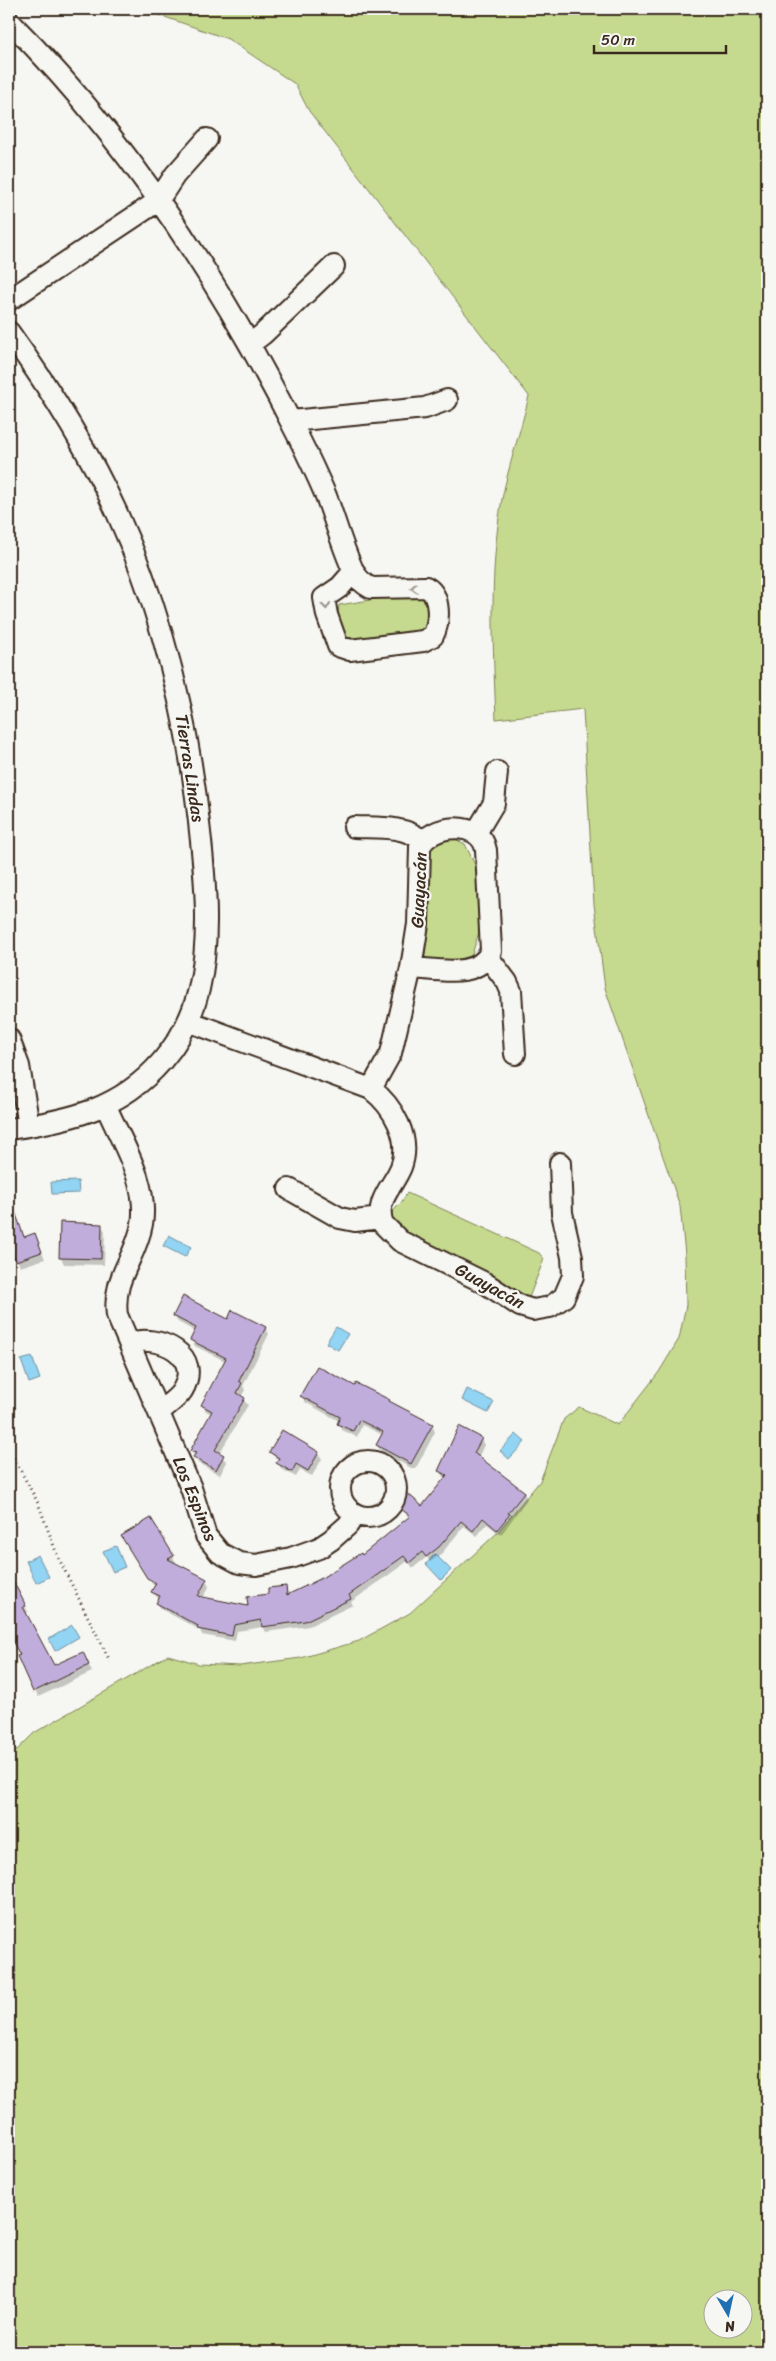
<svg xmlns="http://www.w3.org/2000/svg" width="776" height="2361" font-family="Sriracha,sans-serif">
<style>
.green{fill:#c5da8f;stroke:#808256;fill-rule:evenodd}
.water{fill:#91d4f3;stroke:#6f909e}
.shadow{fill:#0003}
.building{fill:#c1addc;stroke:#3b2a1e}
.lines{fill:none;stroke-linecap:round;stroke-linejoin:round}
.minor-casing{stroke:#3b2a1e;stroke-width:24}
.path{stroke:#3b2a1e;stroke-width:3;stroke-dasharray:1 4;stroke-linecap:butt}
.minor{stroke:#f6f6f2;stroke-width:20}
.oneway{stroke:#989088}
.labels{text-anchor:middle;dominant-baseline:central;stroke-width:4.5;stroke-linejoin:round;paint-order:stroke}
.street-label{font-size:18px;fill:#3b2a1e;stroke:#f6f6f2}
</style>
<rect width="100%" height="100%" fill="#f6f6f2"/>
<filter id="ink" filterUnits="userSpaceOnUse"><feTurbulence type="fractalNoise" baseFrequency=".02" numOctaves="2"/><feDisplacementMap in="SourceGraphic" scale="10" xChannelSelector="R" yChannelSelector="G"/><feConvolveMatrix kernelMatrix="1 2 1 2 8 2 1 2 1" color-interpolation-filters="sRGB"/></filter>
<g filter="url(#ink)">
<path class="green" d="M 142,9 L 767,9 L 767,2352 L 9,2352 L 9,1758 L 34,1733 L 168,1655 L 199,1664 L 240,1666 L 301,1658 L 359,1641 L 410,1613 L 497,1533 L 540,1481 L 564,1419 L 579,1407 L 618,1425 L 659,1372 L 679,1339 L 686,1305 L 685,1254 L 680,1206 L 605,988 L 594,904 L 583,709 L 496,719 C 493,647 489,570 502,499 C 509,464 521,430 529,396 L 309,111 L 295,84 L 228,39 ZM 714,2298 L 744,2298 L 744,2328 L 714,2328 Z
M 420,592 L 428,610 L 426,631 L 345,644 L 337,628 L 339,605 Z
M 453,838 L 465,844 L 477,869 L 483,919 L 470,961 L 429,962 L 425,957 L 430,881 L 427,855 L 429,847 L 438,840 Z
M 407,1193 L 539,1253 L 544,1259 L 528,1300 L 398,1229 L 391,1213 L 401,1203 Z"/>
<path class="water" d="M 78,1181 L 79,1193 L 52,1194 L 51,1182 Z
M 169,1235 L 191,1247 L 185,1257 L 163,1246 Z
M 336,1327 L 348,1334 L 338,1350 L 326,1343 Z
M 32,1357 L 40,1379 L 29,1383 L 21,1360 Z
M 467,1389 L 494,1402 L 488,1413 L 462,1400 Z
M 516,1434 L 525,1442 L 509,1459 L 500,1451 Z
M 116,1546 L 125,1567 L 113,1572 L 103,1551 Z
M 435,1554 L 451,1570 L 441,1580 L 426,1564 Z
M 38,1555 L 49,1577 L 36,1583 L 26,1561 Z
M 72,1625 L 79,1637 L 55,1651 L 49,1639 Z"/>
<path class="shadow" d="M 16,1219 L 24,1238 L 35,1234 L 45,1259 L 20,1267 L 9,1238 L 9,1222 Z
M 101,1225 L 105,1231 L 104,1265 L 64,1264 L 61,1258 Z
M 174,1316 L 228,1321 L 266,1328 L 269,1334 L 243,1386 L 245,1390 L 241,1397 L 248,1405 L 219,1454 L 227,1462 L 220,1475 L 198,1463 L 192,1451 L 212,1414 L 206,1411 L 202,1405 L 225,1361 L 195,1346 L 191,1340 L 196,1332 L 178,1322 Z
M 355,1388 L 389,1401 L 391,1404 L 432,1425 L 435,1432 L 416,1468 L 411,1468 L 381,1452 L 377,1445 L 383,1435 L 362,1425 L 357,1437 L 342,1430 L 338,1423 L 339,1421 L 305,1402 L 302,1396 Z
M 481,1439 L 484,1445 L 478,1458 L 524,1493 L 527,1499 L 501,1535 L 487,1524 L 477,1536 L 464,1526 L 442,1553 L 430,1562 L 427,1557 L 413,1568 L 408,1561 L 351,1602 L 353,1605 L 309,1626 L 266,1632 L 263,1627 L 237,1631 L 235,1641 L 202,1635 L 200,1630 L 161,1609 L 157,1603 L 160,1600 L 152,1592 L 156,1586 L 152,1584 L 123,1536 L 150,1519 L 176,1562 L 174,1564 L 206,1580 L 209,1587 L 203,1598 L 249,1608 L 285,1587 L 289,1595 L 362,1556 L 410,1518 L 397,1504 L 422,1507 L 446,1479 L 439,1471 Z
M 270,1452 L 318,1453 L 322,1459 L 312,1476 L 300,1470 L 296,1477 L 281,1469 L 279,1461 Z
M 9,1575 L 28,1612 L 26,1614 L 54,1667 L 86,1660 L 92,1672 L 38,1697 L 22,1656 L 9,1635 Z"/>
<path class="building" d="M 11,1200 L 24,1237 L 35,1233 L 42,1252 L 16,1261 L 9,1242 L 9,1201 Z
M 60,1222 L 102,1224 L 101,1259 L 59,1258 Z
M 183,1296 L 228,1319 L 232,1310 L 266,1327 L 239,1381 L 242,1383 L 237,1393 L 245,1398 L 215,1450 L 224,1455 L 216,1470 L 193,1457 L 196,1453 L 190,1451 L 212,1411 L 201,1405 L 226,1358 L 190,1340 L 196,1328 L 173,1316 Z
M 317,1366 L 355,1386 L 356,1383 L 390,1400 L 389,1401 L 433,1424 L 411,1464 L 376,1445 L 383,1432 L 359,1420 L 353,1431 L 337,1424 L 340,1417 L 300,1396 Z
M 459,1426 L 482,1438 L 474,1453 L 525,1492 L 508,1513 L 510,1514 L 497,1530 L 483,1518 L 473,1531 L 461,1521 L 439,1547 L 426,1557 L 422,1552 L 409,1563 L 404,1556 L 349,1595 L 351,1599 L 305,1621 L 262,1627 L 261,1620 L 234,1625 L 232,1636 L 197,1629 L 198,1626 L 156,1603 L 160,1596 L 151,1592 L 156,1583 L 147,1578 L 121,1536 L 151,1518 L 174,1556 L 168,1559 L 207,1579 L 198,1596 L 248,1606 L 247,1597 L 268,1594 L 268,1588 L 286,1586 L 287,1595 L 320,1579 L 361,1553 L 362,1555 L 410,1516 L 395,1504 L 406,1492 L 422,1506 L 447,1475 L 438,1471 Z
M 282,1430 L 319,1452 L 308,1471 L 296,1464 L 292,1472 L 276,1463 L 279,1458 L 269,1452 Z
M 9,1573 L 26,1606 L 23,1607 L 54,1665 L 83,1652 L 89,1665 L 33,1692 L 17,1656 L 20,1655 L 9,1635 Z"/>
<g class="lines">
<g class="minor-casing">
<path id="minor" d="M 9,21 C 128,140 222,284 297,434 C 307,454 317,475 326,496 C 335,520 342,546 353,570 C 357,578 363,584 371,588 L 426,587 C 441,595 440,622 433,636 L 423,641 L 350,650 L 338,646 L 327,615 L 324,598 L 340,587 L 354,571
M 9,300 L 158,201 L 175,175 L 207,139
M 9,332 C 50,389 88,449 117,513 C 164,616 190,728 201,841 C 206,889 210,941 199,989 C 193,1015 180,1040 162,1061 C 120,1110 69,1120 9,1129
M 250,344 L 263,334 L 334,266
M 291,421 L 425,408 L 447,400
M 354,827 C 378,828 404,825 423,841
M 476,833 L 494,803 L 497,772
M 488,957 L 507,982 L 511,991 L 515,1054
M 188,1021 L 371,1089 C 393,1106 412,1138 401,1167 C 393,1187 374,1201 383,1224 L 400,1241 L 485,1283 L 520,1306 L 533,1310 L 550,1307 L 564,1297 L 573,1276 L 572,1257 L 562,1213 L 560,1163
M 9,1039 L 19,1066 L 29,1126
M 371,1089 L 391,1053 L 411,968 L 418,924 L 420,847 C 430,824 481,819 486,850 L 491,951 C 478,980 437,969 411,968
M 106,1106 C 121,1142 149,1183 142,1224 C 136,1259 112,1277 117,1315 L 191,1488 L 206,1536 L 220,1553 L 239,1563 L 256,1565 L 291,1558 L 319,1548 L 331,1540 L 348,1525 L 355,1514
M 289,1189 L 340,1218 L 355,1221 L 381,1218
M 129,1343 C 159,1334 204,1354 182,1391 C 177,1399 167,1405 159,1412
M340 1489a28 28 0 1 1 56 0a28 28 0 1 1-56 0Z"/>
</g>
<path class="path" d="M 9,1449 L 38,1503 L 58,1557 L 110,1661"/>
<use href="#minor" class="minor"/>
</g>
<defs><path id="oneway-chevron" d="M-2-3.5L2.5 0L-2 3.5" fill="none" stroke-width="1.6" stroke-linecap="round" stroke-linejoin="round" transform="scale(1.25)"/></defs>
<g class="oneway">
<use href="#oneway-chevron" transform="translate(414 588) rotate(177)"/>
<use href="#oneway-chevron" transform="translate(326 606) rotate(84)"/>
</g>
</g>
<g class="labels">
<g class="street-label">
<text transform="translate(190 768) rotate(81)">Tierras Lindas</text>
<text transform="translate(419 890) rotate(-87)">Guayacán</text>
<text transform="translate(490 1286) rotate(29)">Guayacán</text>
<text transform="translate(195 1499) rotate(68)">Los Espinos</text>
</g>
</g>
<rect width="776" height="2361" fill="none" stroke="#f6f6f2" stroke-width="30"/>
<rect x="15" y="15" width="746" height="2331" fill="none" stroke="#3b2a1e" stroke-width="2" filter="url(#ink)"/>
<g transform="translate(728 2314) rotate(171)"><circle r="24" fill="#f6f6f2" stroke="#aba49d"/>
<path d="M0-4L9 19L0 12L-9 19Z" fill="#1f6fb2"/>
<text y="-8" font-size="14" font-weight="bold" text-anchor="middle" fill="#3b2a1e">N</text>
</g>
<path d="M594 45v8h132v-8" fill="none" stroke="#3b2a1e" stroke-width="2.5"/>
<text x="601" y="45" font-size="15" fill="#3b2a1e" stroke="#f6f6f2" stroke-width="4" paint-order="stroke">50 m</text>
</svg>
